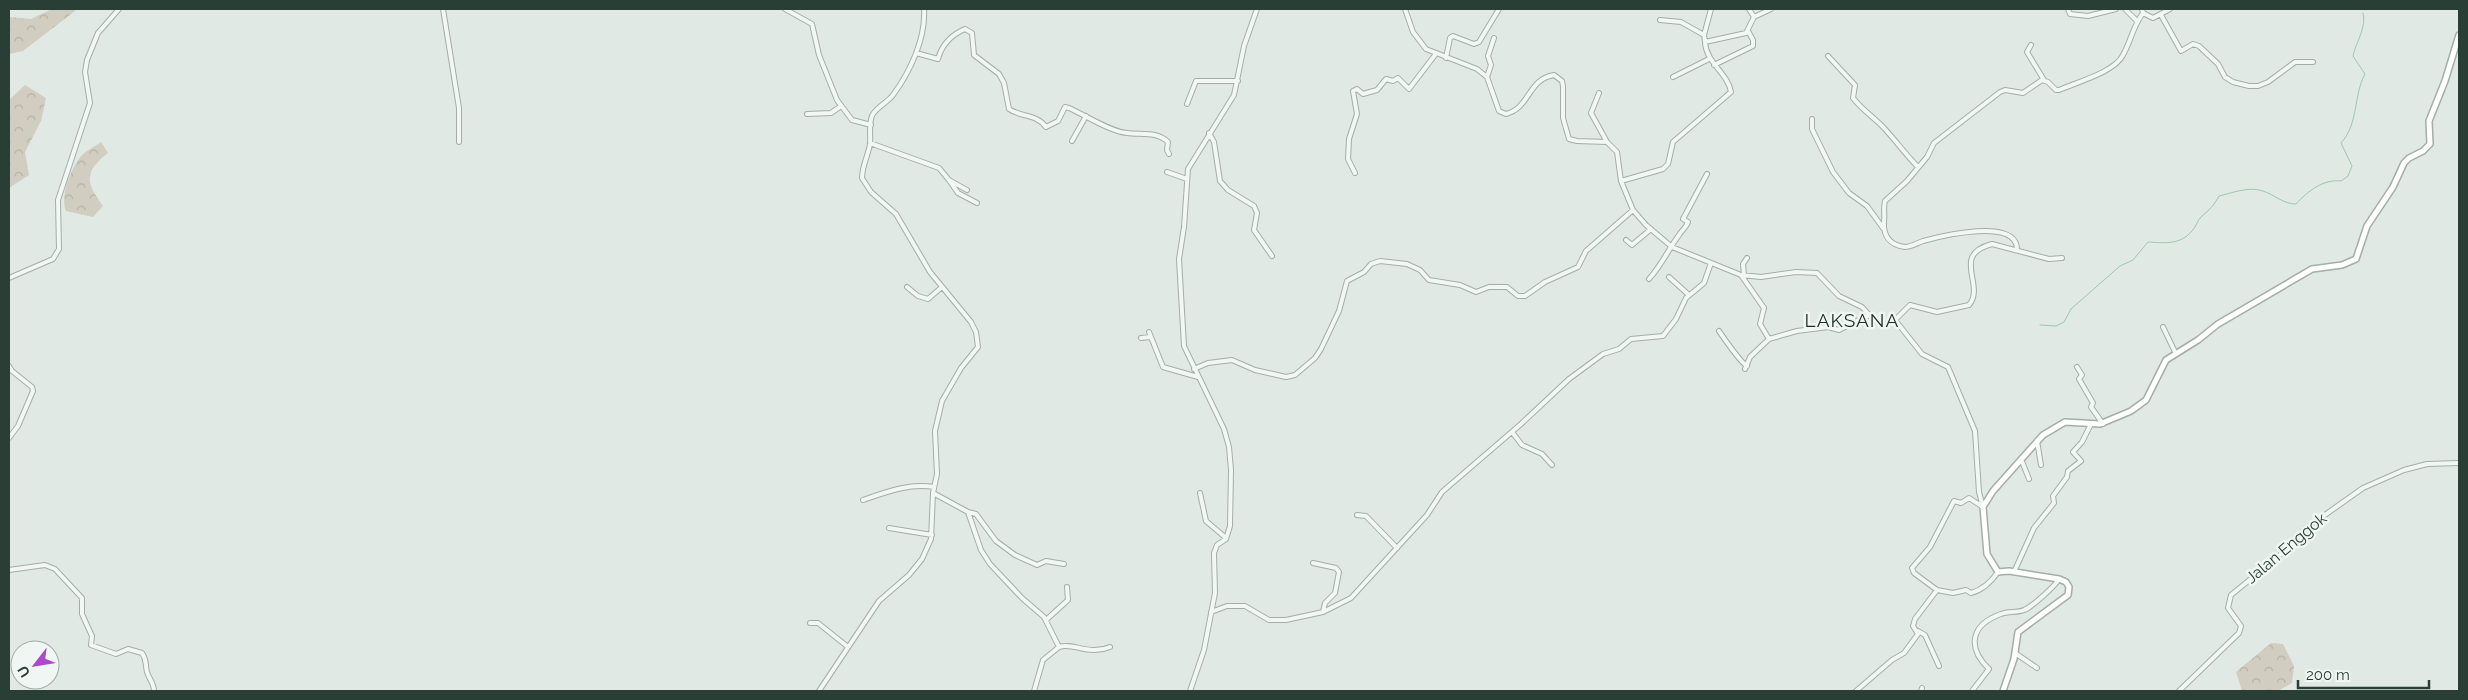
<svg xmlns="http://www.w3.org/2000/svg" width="2468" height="700" font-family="Raleway,sans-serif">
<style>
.forest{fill:url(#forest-crowns)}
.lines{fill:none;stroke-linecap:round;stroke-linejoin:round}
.stream{stroke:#9cc8af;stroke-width:1}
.minor-casing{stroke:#a2afa8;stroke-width:6}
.secondary-casing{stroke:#a2afa8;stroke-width:8}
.minor{stroke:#f2f7f5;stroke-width:4}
.secondary{stroke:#fff;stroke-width:5}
.labels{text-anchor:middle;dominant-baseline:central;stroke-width:5;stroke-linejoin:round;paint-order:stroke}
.street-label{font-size:16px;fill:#293f35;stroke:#eff6f3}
.quarter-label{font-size:19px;letter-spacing:1px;fill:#1b3027;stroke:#eff6f3}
</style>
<defs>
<pattern id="forest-crowns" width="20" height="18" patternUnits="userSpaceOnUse" patternTransform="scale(1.25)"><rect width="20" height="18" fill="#d2cdc1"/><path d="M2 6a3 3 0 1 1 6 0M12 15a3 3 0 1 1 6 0" fill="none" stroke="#b4b1a6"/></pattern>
</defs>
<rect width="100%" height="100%" fill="#e0e9e4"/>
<path class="forest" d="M 52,9 L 75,9 L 75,11 L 23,51 L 9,54 L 9,17 L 31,19 Z
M 25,85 L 46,98 L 41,121 L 25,152 L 29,175 L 9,188 L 9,100 Z
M 101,142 L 108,153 C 84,172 85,182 103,206 L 93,217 L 66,211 C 60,197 70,171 79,159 C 83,152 94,147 101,142 Z
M 2271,643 L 2283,644 L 2294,666 L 2292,683 L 2278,691 L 2242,691 L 2236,672 Z"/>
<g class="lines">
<path class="stream" d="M 2040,325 L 2056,326 L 2064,322 L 2071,309 L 2120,266 L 2133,260 L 2148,242 C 2165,243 2180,245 2192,231 C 2196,227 2197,221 2201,217 C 2210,209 2213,207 2219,196 C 2232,193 2249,186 2263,191 C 2275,195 2283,204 2296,204 C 2308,191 2323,179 2341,181 L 2348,176 L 2352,166 L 2341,143 C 2359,123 2353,96 2365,74 L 2353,56 C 2356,42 2367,27 2363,13"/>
<g class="minor-casing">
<path id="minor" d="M 443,9 L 459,108 L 459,142
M 785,9 L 812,24 L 819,55 L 837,100 L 852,120 L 871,125
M 924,9 C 926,38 910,72 893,95 C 888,102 878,106 873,114 C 868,122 871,134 870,144 C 868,156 862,166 862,178 L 871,192 L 896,214 L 930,272 L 971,322 L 976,332 L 978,347 L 961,368 L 942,401 L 935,431 L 937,474 L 933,493 L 968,512 L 981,550 L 990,564 L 1022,598 L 1044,617 L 1059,647 L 1043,660 L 1034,691
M 1405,9 L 1413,32 L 1426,49 L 1477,69 L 1487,77 L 1499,111 L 1506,114 C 1530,108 1528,79 1554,75 L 1562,81 L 1563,86 L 1563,118 L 1569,139 L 1577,141 L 1607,142
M 1749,9 L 1754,17
M 2068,9 L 2070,14 L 2088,16 L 2116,9
M 2125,9 L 2137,21
M 2143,13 L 2153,18 L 2170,9
M 2161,15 L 2181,51 L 2193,44 L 2199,46 L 2218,64 L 2225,77 L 2233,82 L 2249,86 L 2258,86 L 2268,82 L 2295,62 L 2313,62
M 1660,20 L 1681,22 L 1704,35 L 1705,42
M 1704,35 L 1711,9
M 2031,45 L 2027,52 L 2044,80
M 916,53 L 938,59 C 942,44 951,35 965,29 L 972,33 L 974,55 L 999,74 L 1004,83 L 1009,109 C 1020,117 1037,114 1046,127 L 1058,121 L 1065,107 L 1069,108 C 1085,115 1111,132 1127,133 C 1141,135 1157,131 1168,142 L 1167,150 L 1169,154
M 1828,56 L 1855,85 L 1853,98 C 1862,110 1875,118 1884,128 C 1896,141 1906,155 1918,167
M 1446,58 L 1450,38 L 1453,36 L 1474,44 L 1479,42 L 1499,9
M 1714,65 L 1753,46 L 1753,40 L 1748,31
M 1487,77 L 1491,65 L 1488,56 L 1494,38
M 1673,77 L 1709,59
M 1599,93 L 1591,113 L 1607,142 L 1617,152 L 1621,181 L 1633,210 L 1646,225 L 1672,247 L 1741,275 L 1761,277 L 1796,272 L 1817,273 L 1839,296 L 1862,307 L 1875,321 L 1885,324 L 1895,320 L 1922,354 L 1948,367 L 1975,431 L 1979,492 L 1983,507
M 1187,104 L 1196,81 L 1238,81
M 807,114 L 831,113 L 841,106
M 1812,119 L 1812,129 L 1833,172 L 1849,193 L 1867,206 L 1883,228
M 1209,133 L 1214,142 L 1220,181 L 1228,190 L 1254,206 L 1257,213 L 1254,230 L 1272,256
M 1072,141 L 1086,116
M 870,143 L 939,168 L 949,180 L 967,190
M 1167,172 L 1187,179
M 1355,173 L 1348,159 L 1349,139 L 1357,114 L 1353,91 L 1357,89 L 1363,94 L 1377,90 L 1386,79 L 1393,81 L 1398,78 L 1409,89 L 1435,55
M 949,180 L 958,193 L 977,203
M 1621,181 L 1663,169 L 1668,164 L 1673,142 L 1731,92 C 1728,73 1706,63 1705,42 L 1746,33 L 1754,17 L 1771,9
M 1626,240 L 1632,245 L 1651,229
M 2017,250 C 2018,217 1941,236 1923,241 C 1917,243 1911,247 1905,247 C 1889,245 1883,235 1884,221 C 1885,214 1883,208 1885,201 L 1907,181 L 1927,157 L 1934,143 L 2000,92 L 2005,90 L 2023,93 L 2042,80 L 2048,82 L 2056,90 L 2059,90 C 2077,82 2115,72 2123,55 C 2131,41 2133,26 2143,13 L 2142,9
M 1741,275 L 1764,308 L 1760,324 L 1769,339
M 1744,275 L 1743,264 L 1747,258
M 1669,277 L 1689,295
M 9,278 L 53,259 L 59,249 L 58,200 L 90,103 L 85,72 L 87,60 L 98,33 L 119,9
M 1649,279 C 1661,266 1668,250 1679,235 C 1682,230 1686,228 1688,222 L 1683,219 L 1707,174
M 907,287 L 918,296 L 928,299 L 942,287
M 1895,320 L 1910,305 L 1937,312 L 1969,305 C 1986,285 1950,255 1992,244 L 2049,259 L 2062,258
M 2163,327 L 2176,354
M 1719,331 C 1723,337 1741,363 1747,366
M 1149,332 L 1163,367 L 1198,377
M 1141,338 L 1150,337
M 9,366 L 12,371 L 32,387 L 33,391 L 18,426 L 9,438
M 2077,367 L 2082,375 L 2079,379 L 2093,403 L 2091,407 L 2103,424
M 1194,369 L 1208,363 L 1232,360 L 1255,370 L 1286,377 L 1295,375 L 1315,358 L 1321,349 L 1339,311 L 1347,281 L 1364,272 L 1371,264 L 1380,261 L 1407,264 L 1420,270 L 1429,280 L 1460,285 L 1476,292 L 1489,287 L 1507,287 L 1518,296 L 1525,296 L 1545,282 L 1578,267 L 1586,251 L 1633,210
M 1745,369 L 1750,357 L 1769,339 L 1797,331 L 1828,327 L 1839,330 L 1869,315
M 1512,432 L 1522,445 L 1542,454 L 1552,465
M 2037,441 L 2041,465
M 2021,459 L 2029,479
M 1200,493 L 1206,521 L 1226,538
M 863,500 C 886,492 909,483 934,487
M 968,512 L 976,514 L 996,541 L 1015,555 L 1037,565 L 1046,561 L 1064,564
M 1357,515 L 1366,516 L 1397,548
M 889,528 L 932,535
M 1313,563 L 1336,568 L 1339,572 L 1335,593 L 1325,603 L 1323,612
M 9,570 L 45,565 L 55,569 L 82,598 L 82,614 L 92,636 L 91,645 L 116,654 L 128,649 L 142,653 C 147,660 145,664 147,672 C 149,679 154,683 154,691
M 2014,572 L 2034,528 L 2054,503 L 2053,496 L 2067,477 L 2068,471 L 2081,461 L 2073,452 L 2082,442 L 2091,424
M 1937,590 L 1914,573 L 1912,568 L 1930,547 L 1954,501 L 1961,503 L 1969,498 L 1983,507
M 1211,612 L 1227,606 L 1245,606 L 1269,620 L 1286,620 L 1323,612 L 1351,598 L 1427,515 L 1442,492 L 1521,424 L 1569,379 L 1603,354 L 1619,349 L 1631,339 L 1663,336 L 1676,319 L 1686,298 L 1704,283 L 1711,263
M 1046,620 L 1068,600 L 1067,587
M 810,623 L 818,623 L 848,647
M 1918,631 L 1925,635 L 1939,666
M 1059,647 C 1074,642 1088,656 1110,647
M 2015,653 L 2037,668
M 819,691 L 879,601 L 909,575 L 922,559 L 931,539 L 933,493
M 1190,691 L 1204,650 L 1215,593 L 1214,553 L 1217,545 L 1226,539 L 1230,526 L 1231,470 L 1229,447 L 1224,429 L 1184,346 L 1179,259 L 1184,227 L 1188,169 L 1234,95 L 1244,46 L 1257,9
M 1856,691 L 1892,660 L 1904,653 L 1918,634 L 1913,626 L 1915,619 L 1937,590 L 1953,593 L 1966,590 L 1971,593 C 1983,590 1991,582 1998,572
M 1921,691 L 1922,688
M 1972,691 L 1989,669 C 1967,648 1970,625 2001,614 C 2008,611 2017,613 2024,610 C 2032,607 2055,586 2059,579
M 2179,691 L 2239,633 L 2241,626 L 2228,608 L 2231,595 L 2279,556 L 2305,529 L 2363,488 L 2404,470 L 2427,464 L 2459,463"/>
</g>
<g class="secondary-casing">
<path id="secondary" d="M 2003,691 L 2014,659 L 2018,632 L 2068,595 L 2069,587 L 2066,582 L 2059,579 L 2009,571 L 1998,572 L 1987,554 L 1983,507 L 1993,491 L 2043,435 L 2065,422 L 2100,424 L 2131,411 L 2146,400 L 2166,360 L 2198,340 L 2218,324 L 2312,269 L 2342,265 L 2356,259 L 2367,226 L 2393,187 L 2404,163 L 2409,158 L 2423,151 L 2430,144 L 2429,121 L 2445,81 L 2459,35"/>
</g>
<use href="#minor" class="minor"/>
<use href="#secondary" class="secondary"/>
</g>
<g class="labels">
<g class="street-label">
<text transform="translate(2286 548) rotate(-40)">Jalan Enggok</text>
</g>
<g class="quarter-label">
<text x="1852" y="320">LAKSANA</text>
</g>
</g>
<rect width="2468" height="700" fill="none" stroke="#293f35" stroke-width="20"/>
<g transform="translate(35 665) rotate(239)"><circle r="24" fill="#eff6f3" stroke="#a0ada7"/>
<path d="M0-4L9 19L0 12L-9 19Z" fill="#ad48ca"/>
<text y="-8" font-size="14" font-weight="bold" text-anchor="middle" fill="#293f35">U</text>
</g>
<path d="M2298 680v8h131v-8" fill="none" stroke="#293f35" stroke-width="2.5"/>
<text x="2306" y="680" font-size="15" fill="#293f35" stroke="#eff6f3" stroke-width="4" paint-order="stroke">200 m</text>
</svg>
